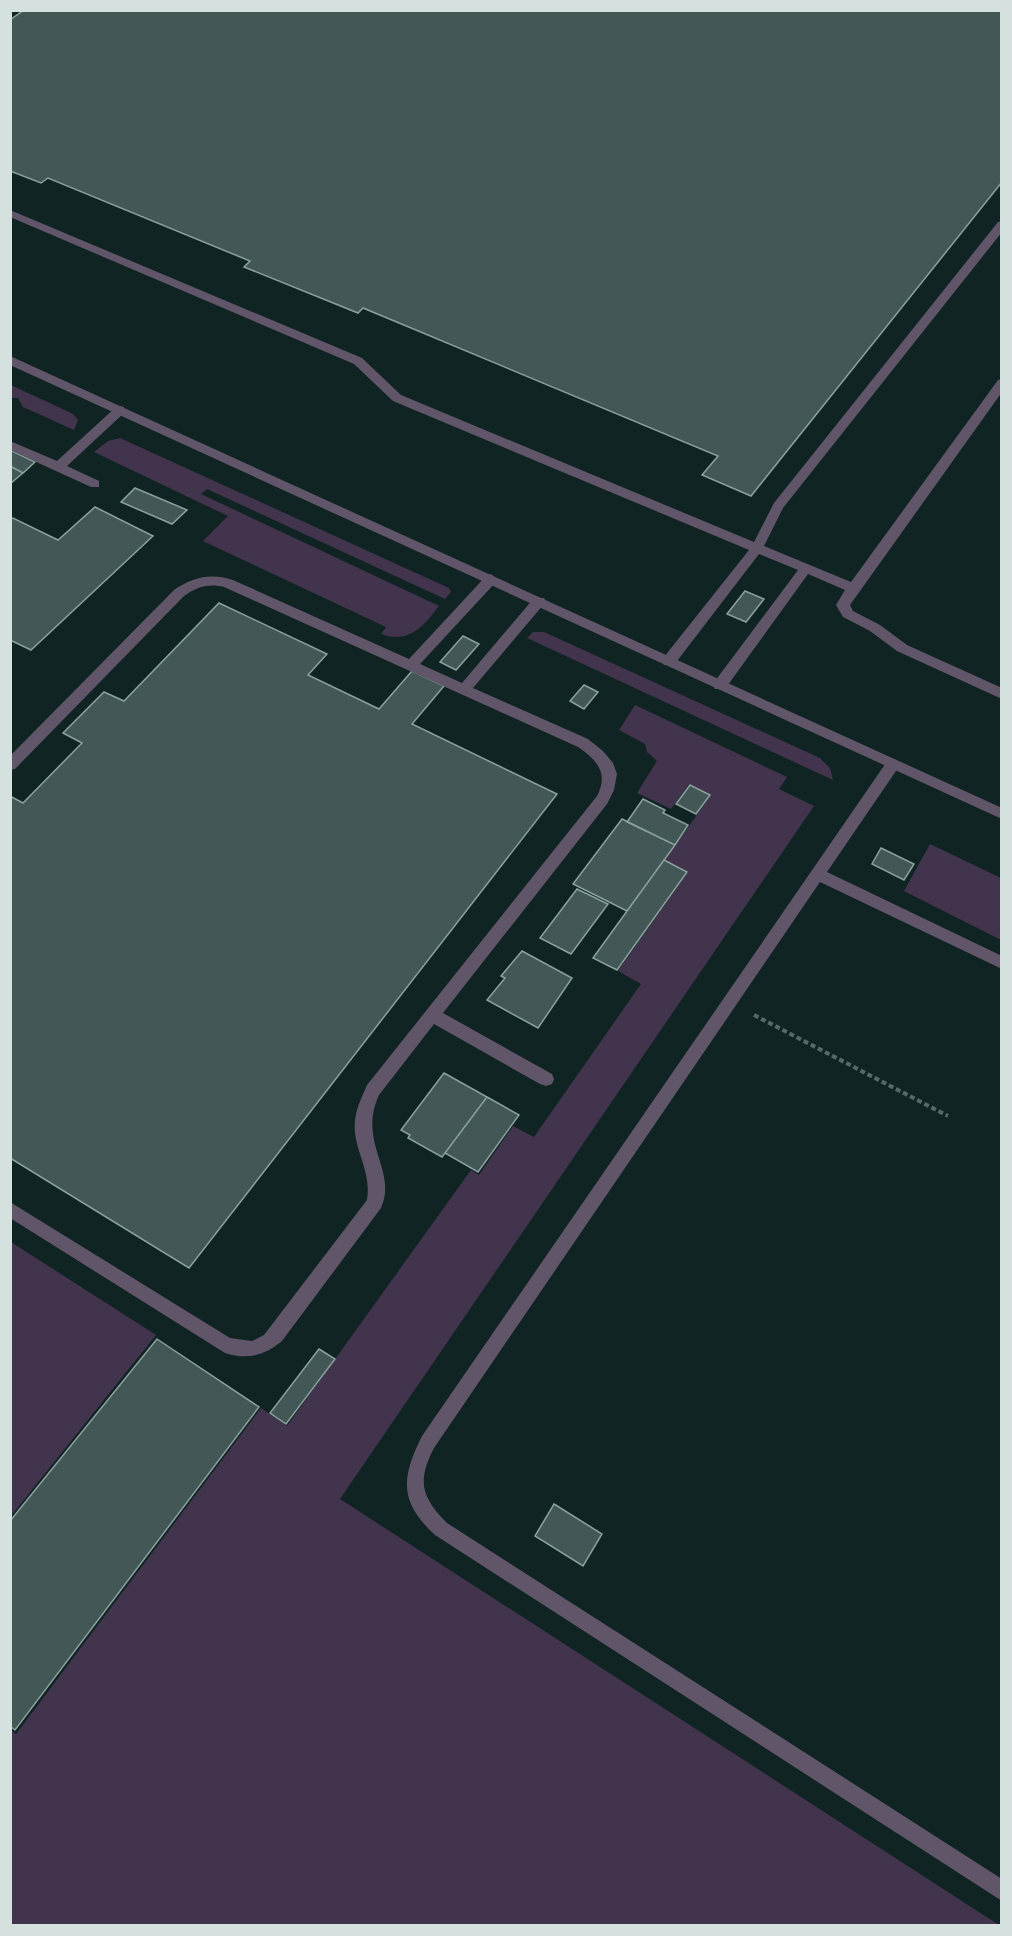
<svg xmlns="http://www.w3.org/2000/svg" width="1012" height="1936" font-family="'Asap Condensed',sans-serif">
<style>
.green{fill:#43344d}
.building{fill:#435856;stroke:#8aa19f;stroke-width:1.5}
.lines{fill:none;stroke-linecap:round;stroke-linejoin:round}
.path{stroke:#576867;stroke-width:4;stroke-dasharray:5 3;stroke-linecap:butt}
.service{fill:#615569;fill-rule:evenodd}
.minor{fill:#615569;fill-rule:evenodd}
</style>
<rect width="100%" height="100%" fill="#102423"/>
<path class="green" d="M 11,385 L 73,414 L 78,420 L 74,430 L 23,407 L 18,398 L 11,398 Z
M 120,438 L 449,588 L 451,592 L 445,599 L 207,489 L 201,494 L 439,606 C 424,626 409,644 381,634 L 386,627 L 203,541 L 228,516 L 94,452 L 108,441 Z
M 533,632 L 544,632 L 820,758 L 830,768 L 833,780 L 527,638 Z
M 635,705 L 787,777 L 779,789 L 814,806 L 340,1499 L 999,1925 L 11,1925 L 11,1730 L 16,1734 L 261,1408 L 287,1426 L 471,1170 L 479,1175 L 513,1126 L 534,1137 L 641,984 L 618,971 L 688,872 L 665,860 L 711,795 L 689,784 L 671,809 L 637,793 L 657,761 L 647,752 L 645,744 L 619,730 Z
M 930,844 L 1001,878 L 1001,940 L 904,891 Z
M 11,1242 L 156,1335 L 11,1516 Z"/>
<path class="building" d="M 24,10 L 1002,10 L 1002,182 L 751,496 L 702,475 L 718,456 L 363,308 L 358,313 L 244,267 L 250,261 L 48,178 L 41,183 L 10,171 L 10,20 Z
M 10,450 L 35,462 L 23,473 L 10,466 Z
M 10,466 L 23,473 L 10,484 Z
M 135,488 L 187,510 L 172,524 L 121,502 Z
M 95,507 L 153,536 L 31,650 L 10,640 L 10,520 L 13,518 L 58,540 Z
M 745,591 L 764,599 L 746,622 L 727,614 Z
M 219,603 L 327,654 L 308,675 L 379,709 L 412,671 L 444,686 L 412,724 L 557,794 L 189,1268 L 10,1158 L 10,796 L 23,803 L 82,743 L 63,733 L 104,692 L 124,701 Z
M 463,636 L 479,644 L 456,670 L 440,662 Z
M 584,685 L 598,692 L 584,709 L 570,701 Z
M 690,785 L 710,795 L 696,814 L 676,804 Z
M 643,799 L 665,810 L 663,813 L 688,825 L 675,845 L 627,822 Z
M 622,819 L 675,845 L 627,911 L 573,884 Z
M 881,848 L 914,864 L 904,880 L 872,864 Z
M 664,860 L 687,872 L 617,970 L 593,958 Z
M 577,889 L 608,904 L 571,954 L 540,938 Z
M 522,951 L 572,978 L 538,1028 L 487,1000 L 505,978 L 501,976 Z
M 444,1073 L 487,1097 L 442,1157 L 408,1138 L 410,1135 L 401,1130 Z
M 487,1097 L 519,1115 L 478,1172 L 445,1153 Z
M 157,1339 L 259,1407 L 15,1730 L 10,1726 L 10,1521 Z
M 319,1349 L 335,1359 L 286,1424 L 270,1413 Z
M 554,1504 L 602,1534 L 583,1566 L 535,1536 Z"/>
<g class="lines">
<path class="path" d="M 754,1015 L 948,1116"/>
<path class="service" d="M 10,210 L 362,358 L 401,395 L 754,542 L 774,503 L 998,222 L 1002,221 L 1002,232 L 783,508 L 764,546 L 851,582 L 998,380 L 1002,379 L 1002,392 L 850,605 L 853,611 L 880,625 L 907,645 L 1002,688 L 1002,699 L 897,651 L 870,631 L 843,617 L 836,605 L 845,590 L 808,574 L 725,689 L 715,689 L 713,685 L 715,681 L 798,570 L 759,554 L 674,665 L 664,665 L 662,661 L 664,657 L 749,550 L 393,401 L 354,364 L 10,217 Z
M 120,406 L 124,407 L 124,413 L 67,466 L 99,481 L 99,487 L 91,487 L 10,450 L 10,441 L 57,461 L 116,407 Z
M 491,574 L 497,579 L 496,582 L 420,664 L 462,683 L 534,598 L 544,598 L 546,601 L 544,604 L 473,688 L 588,739 L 603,751 L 613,763 L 617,774 L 614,790 L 607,804 L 443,1013 L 552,1074 L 554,1079 L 552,1084 L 546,1086 L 540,1084 L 434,1024 L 379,1095 C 357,1143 398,1170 381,1208 L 282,1341 C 264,1356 247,1360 225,1353 L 10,1218 L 10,1202 L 230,1338 L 252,1341 L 264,1335 L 367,1200 C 372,1169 352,1149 355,1121 C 356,1108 362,1097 367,1085 L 597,796 C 609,773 597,760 578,747 L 224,587 C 208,583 197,587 184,596 L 15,769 L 10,770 L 10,756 L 174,590 C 193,577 211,573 233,580 L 409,659 L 486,576 Z
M 893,759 L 900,764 L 898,768 L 827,872 L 1002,956 L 1002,969 L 820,882 L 434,1448 C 417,1481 421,1497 447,1523 L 1002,1879 L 1002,1901 L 435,1535 C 399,1502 401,1478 422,1436 L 888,760 Z"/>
<path class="minor" d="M 10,356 L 1002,808 L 1002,819 L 10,365 Z"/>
</g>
<rect width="1012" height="1936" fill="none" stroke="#d4e1df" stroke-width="24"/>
</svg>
